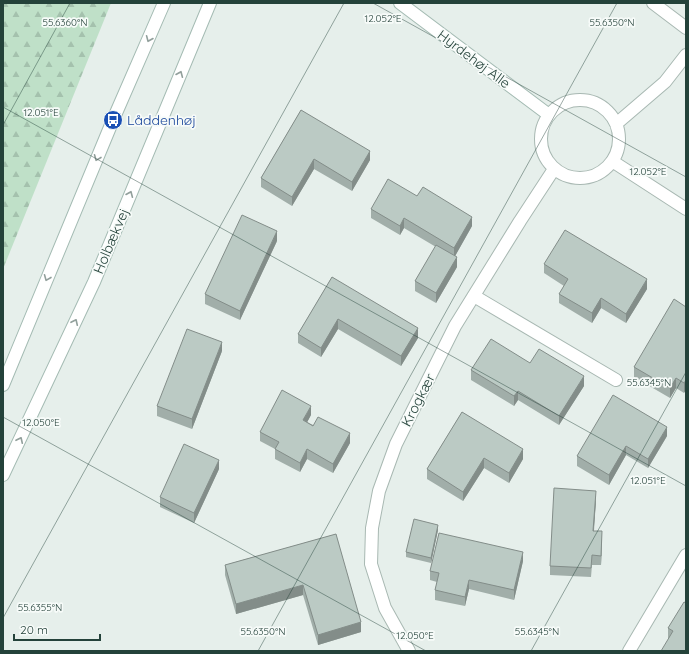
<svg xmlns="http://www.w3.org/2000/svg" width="689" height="654" font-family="Quicksand,sans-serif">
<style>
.forest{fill:url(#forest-firs)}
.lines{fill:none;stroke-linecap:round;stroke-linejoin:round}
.lane-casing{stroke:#a8b8b2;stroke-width:14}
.street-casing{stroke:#a8b8b2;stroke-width:14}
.secondary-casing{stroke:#a4bbb3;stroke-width:14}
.lane{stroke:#fff;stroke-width:12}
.street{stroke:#fff;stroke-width:12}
.secondary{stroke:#fff;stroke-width:12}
.wall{fill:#a1aea9}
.shaded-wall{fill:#838d89}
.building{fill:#bbcac4;stroke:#838d89}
.oneway{stroke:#92a09c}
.ticks{fill:none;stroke:#24423a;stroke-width:1;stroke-opacity:0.45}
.labels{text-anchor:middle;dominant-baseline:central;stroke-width:3.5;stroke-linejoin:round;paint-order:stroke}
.street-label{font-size:14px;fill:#24423a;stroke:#f7fbf9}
.transit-label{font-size:14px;fill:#164399;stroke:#f7fbf9;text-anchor:start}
.ticks-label{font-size:10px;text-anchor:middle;fill:#24423a;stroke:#f7fbf9;stroke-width:3.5;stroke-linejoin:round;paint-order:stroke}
</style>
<defs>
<pattern id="forest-firs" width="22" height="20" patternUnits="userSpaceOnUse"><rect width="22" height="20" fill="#bfe0c8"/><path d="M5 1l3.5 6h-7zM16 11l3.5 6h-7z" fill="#a4c1ad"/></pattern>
</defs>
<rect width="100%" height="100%" fill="#e6efeb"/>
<path class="forest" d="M 3,3 L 111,3 L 3,269 Z"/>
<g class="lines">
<g class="lane-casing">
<path id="lane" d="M 653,3 L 686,28
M 474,296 L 616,380
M 629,651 L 686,555"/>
</g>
<g class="street-casing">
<path id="street" d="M541 139a39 39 0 1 1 78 0a39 39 0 1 1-78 0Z
M 616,124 L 665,82 L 686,55
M 612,161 L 686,209
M 409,651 L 385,608 L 371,564 L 372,528 L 379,491 L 396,444 L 455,326 L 520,221 L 554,169"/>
</g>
<g class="secondary-casing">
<path id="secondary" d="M 400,3 L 549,115
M 3,385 L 113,120 L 164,3
M 3,475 L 94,282 L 210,3"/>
</g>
<use href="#lane" class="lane"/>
<use href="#street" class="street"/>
<use href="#secondary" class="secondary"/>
</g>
<path class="wall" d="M 301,110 L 370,160 L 352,191 L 314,169 L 292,206 L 261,187 L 261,178 Z
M 417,196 L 472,226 L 455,256 L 457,267 L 436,303 L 415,291 L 415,281 L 436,247 L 404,228 L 400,235 L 371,218 L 371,209 Z
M 277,241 L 240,320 L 205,304 L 205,294 Z
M 544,264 L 647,289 L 626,323 L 601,308 L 592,323 L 559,303 L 559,294 L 564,286 L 544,273 Z
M 332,277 L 418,338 L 401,366 L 338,329 L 321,357 L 298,343 L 298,334 Z
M 686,307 L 684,393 L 676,388 L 670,398 L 634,377 L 634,367 Z
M 222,351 L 192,429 L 157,416 L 157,406 Z
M 530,363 L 584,386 L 559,425 L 518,400 L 514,406 L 471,380 L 471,370 Z
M 462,412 L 523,459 L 509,483 L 484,468 L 463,501 L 427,479 L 427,469 Z
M 311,415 L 307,422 L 350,443 L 333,473 L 307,459 L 300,472 L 275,459 L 275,449 L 260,441 L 260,432 Z
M 667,436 L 648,468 L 626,455 L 609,485 L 577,466 L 577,456 Z
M 219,469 L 194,523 L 160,507 L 160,497 Z
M 596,500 L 594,531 L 602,541 L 601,565 L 592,565 L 591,577 L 550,575 L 550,566 Z
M 438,530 L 431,563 L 406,557 L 406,552 Z
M 336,534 L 361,632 L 318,645 L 303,595 L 236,614 L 225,575 L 225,565 Z
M 523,561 L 514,600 L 469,589 L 465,606 L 435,600 L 435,590 L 437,582 L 430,580 L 430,571 Z
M 686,603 L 686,651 L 668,638 L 668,628 Z"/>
<path class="shaded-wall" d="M 370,151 L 370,160 L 352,191 L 352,182 Z
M 314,159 L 314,169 L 292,206 L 292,197 Z
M 472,217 L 472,226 L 454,258 L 454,248 Z
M 404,218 L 404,228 L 400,235 L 400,226 Z
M 277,231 L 277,241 L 240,320 L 240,311 Z
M 457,257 L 457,267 L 436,303 L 436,293 Z
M 647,279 L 647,289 L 626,323 L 626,314 Z
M 601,298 L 601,308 L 592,323 L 592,313 Z
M 338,319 L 338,329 L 321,357 L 321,348 Z
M 418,328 L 418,338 L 401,366 L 401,356 Z
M 222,342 L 222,351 L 192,429 L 192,419 Z
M 584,376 L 584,386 L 559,425 L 559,416 Z
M 676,378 L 676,388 L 670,398 L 670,388 Z
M 686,380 L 686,390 L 684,393 L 684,383 Z
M 518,391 L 518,400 L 514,406 L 514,396 Z
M 311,406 L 311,415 L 303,430 L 303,420 Z
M 667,427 L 667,436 L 648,468 L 648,459 Z
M 350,433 L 350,443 L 333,473 L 333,464 Z
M 626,446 L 626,455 L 609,485 L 609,475 Z
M 307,449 L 307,459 L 300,472 L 300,463 Z
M 523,449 L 523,459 L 509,483 L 509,473 Z
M 484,458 L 484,468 L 463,501 L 463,492 Z
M 219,460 L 219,469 L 194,523 L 194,513 Z
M 596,491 L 596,500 L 593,540 L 593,531 Z
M 438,525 L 438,530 L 431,563 L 431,558 Z
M 602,531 L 602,541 L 601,565 L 601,556 Z
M 523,552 L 523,561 L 514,600 L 514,590 Z
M 469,580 L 469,589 L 465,606 L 465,597 Z
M 303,585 L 303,595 L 236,614 L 236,604 Z
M 361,622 L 361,632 L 318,645 L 318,635 Z"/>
<path class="building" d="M 301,110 L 370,151 L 352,182 L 314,159 L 292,197 L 261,178 Z
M 388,179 L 417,196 L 423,187 L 472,217 L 454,248 L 404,218 L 400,226 L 371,209 Z
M 242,215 L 277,231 L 240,311 L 205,294 Z
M 565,230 L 647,279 L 626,314 L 601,298 L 592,313 L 559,294 L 568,279 L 544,264 Z
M 436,245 L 457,257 L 436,293 L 415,281 Z
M 332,277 L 418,328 L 401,356 L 338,319 L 321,348 L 298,334 Z
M 674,299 L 686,307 L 686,380 L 684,383 L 676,378 L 670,388 L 634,367 Z
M 187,329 L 222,342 L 192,419 L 157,406 Z
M 491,339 L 530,363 L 539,349 L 584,376 L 559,416 L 518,391 L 514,396 L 471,370 Z
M 282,390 L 311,406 L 303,420 L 313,426 L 318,417 L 350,433 L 333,464 L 307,449 L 300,463 L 275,449 L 279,442 L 260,432 Z
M 613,395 L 667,427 L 648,459 L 626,446 L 609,475 L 577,456 Z
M 462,412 L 523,449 L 509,473 L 484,458 L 463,492 L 427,469 Z
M 184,444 L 219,460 L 194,513 L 160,497 Z
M 554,488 L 596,491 L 593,531 L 602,531 L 601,556 L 592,555 L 591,568 L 550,566 Z
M 414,519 L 438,525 L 431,558 L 406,552 Z
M 439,533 L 523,552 L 514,590 L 469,580 L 465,597 L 435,590 L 439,573 L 430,571 Z
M 336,534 L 361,622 L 318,635 L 303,585 L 236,604 L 225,565 Z
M 684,602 L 686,603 L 686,651 L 661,651 L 673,631 L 668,628 Z"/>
<defs><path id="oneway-chevron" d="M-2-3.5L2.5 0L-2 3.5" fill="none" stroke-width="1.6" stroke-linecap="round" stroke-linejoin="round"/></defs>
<g class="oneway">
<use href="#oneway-chevron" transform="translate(149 39) rotate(113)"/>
<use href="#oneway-chevron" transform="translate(180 74) rotate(-67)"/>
<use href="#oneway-chevron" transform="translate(97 158) rotate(112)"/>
<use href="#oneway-chevron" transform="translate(130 194) rotate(-67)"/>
<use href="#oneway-chevron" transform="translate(47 278) rotate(112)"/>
<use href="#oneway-chevron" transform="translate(75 322) rotate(-65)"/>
<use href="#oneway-chevron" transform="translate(20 440) rotate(-65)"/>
</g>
<path class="ticks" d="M 373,3 L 686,177M 3,107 L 686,486M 3,125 L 70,3M 3,417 L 426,651M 3,618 L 344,3M 258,651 L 617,3M 531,651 L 686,372"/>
<defs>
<g id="bus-disc" transform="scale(1)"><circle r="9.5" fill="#1a4fb4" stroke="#f7fbf9"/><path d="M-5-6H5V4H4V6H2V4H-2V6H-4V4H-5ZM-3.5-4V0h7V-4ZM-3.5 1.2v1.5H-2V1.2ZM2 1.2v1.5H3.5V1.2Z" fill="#fff"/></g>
</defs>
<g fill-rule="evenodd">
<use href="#bus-disc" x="113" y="120"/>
</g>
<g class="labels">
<g class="street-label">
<text transform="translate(474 59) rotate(37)">Hyrdehøj Alle</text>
<text transform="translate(111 241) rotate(-67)">Holbækvej</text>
<text transform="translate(418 400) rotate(-63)">Krogkær</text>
</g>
<g class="transit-label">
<text x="127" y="120">Låddenhøj</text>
</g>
</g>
<g class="ticks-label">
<text x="383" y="22">12.052°E</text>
<text x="65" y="26">55.6360°N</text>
<text x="612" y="26">55.6350°N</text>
<text x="41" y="116">12.051°E</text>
<text x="648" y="175">12.052°E</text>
<text x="649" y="386">55.6345°N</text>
<text x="41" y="426">12.050°E</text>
<text x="648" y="484">12.051°E</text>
<text x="40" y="611">55.6355°N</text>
<text x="263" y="635">55.6350°N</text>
<text x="537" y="635">55.6345°N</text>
<text x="415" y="639">12.050°E</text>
</g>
<rect width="689" height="654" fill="none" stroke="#24423a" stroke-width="8"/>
<path d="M14 634v6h86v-6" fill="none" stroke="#24423a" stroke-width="2"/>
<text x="20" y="634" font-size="12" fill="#24423a" stroke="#f7fbf9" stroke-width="3" paint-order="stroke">20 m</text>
</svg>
